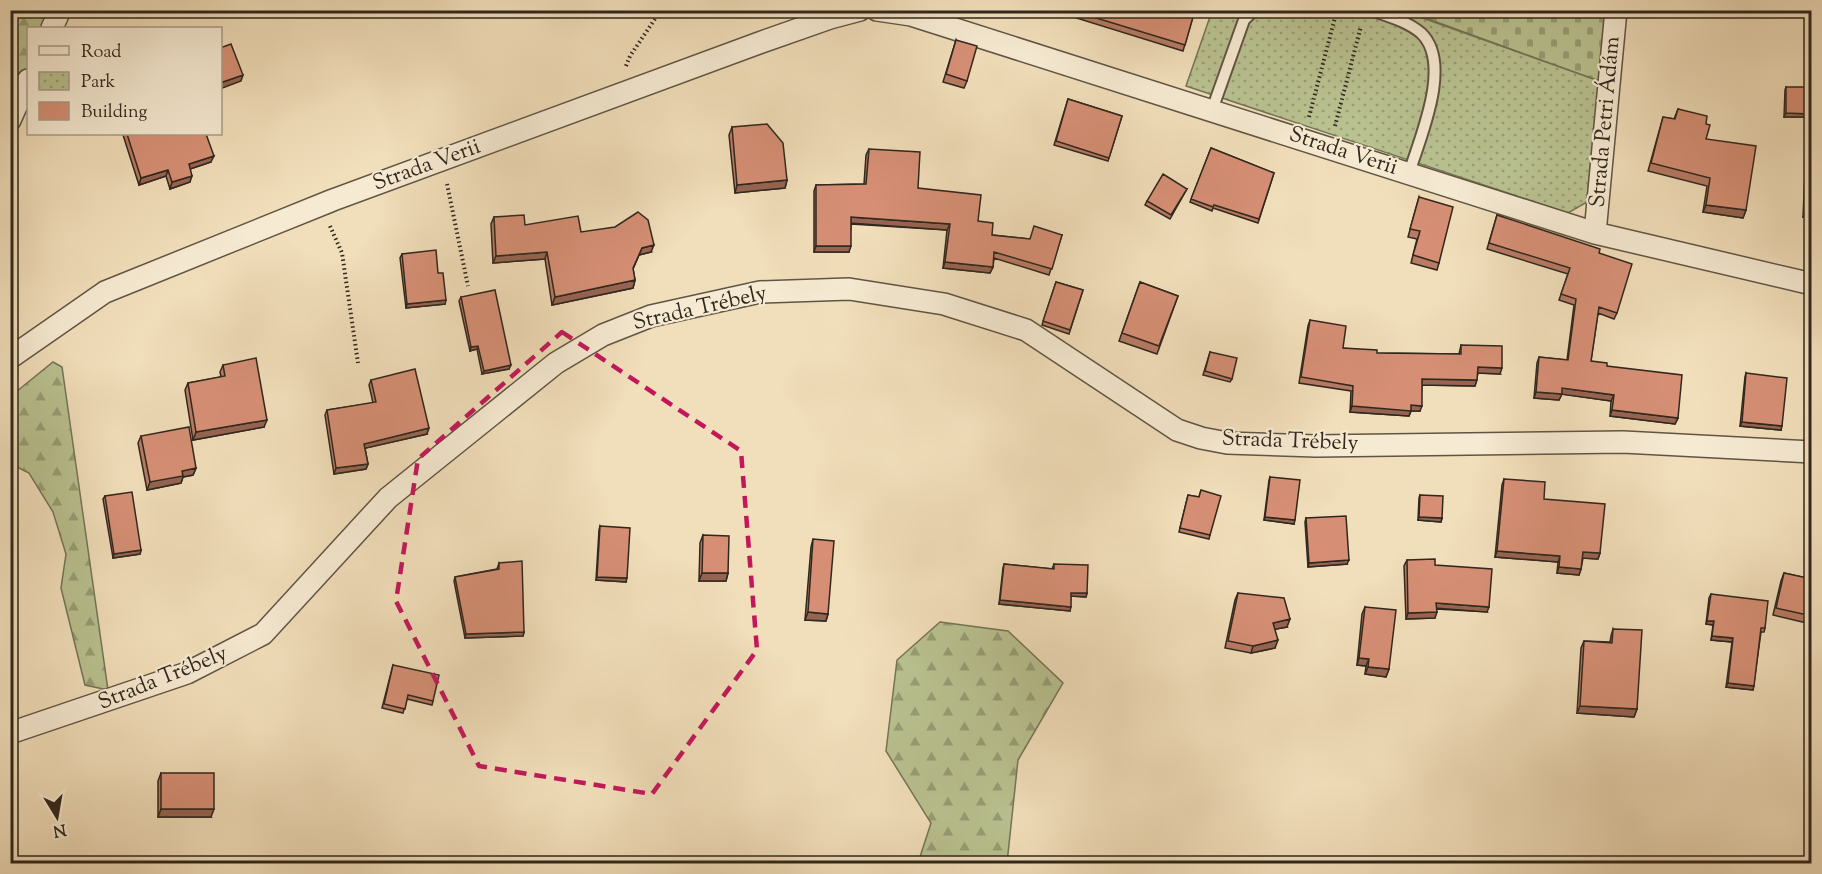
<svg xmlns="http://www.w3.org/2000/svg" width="1822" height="874" font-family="'Sorts Mill Goudy',serif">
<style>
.forest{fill:url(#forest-firs);stroke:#747456;stroke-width:1.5}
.cemetery{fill:url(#cemetery-stones);stroke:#747456;stroke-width:1.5}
.park{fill:url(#park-dots);stroke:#747456;stroke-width:1.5}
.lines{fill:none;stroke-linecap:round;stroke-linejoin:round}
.lane-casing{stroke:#605544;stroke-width:14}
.street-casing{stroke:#605544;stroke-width:24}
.path{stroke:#30271d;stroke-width:4;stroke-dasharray:1.5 3;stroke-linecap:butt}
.lane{stroke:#f6ead2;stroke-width:10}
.street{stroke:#f6ead2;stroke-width:21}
.wall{fill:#b87b65;stroke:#30271d;stroke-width:1.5}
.shaded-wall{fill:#966452;stroke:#30271d;stroke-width:1.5}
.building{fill:#d68f75;stroke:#30271d;stroke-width:1.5}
.marked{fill:none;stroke:#c2185b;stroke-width:4.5;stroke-dasharray:12 8;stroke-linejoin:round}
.labels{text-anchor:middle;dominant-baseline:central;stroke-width:4.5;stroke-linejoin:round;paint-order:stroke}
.street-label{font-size:22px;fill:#30271d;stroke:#f6ead2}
</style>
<defs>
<pattern id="forest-firs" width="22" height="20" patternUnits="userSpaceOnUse" patternTransform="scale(1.5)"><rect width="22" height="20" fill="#b9c190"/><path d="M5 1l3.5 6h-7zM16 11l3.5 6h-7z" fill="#979d75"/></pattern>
<pattern id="cemetery-stones" width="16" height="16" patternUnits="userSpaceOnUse" patternTransform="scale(1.5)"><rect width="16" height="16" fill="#b9c190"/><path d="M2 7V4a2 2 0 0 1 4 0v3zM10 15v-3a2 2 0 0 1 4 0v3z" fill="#979d75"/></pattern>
<pattern id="park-dots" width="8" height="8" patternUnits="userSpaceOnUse" patternTransform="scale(1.5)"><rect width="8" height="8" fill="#b9c190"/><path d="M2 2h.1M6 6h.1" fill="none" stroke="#979d75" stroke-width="1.8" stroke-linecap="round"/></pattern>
</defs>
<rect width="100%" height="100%" fill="#f1deba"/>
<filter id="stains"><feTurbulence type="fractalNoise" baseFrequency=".00333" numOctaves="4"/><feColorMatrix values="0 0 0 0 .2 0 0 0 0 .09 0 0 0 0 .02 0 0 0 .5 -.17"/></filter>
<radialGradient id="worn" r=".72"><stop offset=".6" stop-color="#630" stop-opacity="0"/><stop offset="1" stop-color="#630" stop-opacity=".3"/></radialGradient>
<path class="forest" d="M 11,11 L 62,11 L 53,28 L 28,28 L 28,82 L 11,120 Z
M 53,362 L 62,367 L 108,690 L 85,685 L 61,588 L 66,554 L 53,512 L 29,473 L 11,464 L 11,396 Z
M 940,622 L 1008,631 L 1063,683 L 1018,760 L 1007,863 L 918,863 L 931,823 L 886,751 L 897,660 Z"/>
<path class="cemetery" d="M 1406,11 L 1605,11 L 1599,81 Z"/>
<path class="park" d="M 1212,11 L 1403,11 L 1599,81 L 1587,202 L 1568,213 L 1186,86 Z"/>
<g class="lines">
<g class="lane-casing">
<path id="lane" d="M 1371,10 C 1387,16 1407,21 1421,33 C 1453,63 1420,138 1409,173
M 1212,110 L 1244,20 L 1254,10"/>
</g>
<g class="street-casing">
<path id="street" d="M 877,10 L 911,15 L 1595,233 L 1812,284
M 52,28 L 60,10
M 10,120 L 28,80
M 1595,233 L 1616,10
M 10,358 L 105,292 L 333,200 L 759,43 L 830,18 L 860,10
M 10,733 L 187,673 L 263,634 L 388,498 L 556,363 L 603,335 L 651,316 L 760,292 L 849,289 L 944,304 L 1026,330 L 1177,430 L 1201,438 L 1227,443 L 1316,446 L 1623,442 L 1812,452"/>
</g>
<path class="path" d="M 626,66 L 630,56 L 661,10
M 1309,117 L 1337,10
M 1335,126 L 1361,26
M 447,184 L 468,286
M 330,226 L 342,253 L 358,363"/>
<use href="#lane" class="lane"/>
<use href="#street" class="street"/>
</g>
<path class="wall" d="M 1057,10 L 1195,10 L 1183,51 L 1057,12 Z
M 956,40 L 967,81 L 964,88 L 943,82 Z
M 1786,87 L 1809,117 L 1784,117 L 1785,90 Z
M 1068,99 L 1122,116 L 1108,161 L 1054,145 Z
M 1678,109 L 1706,124 L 1706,139 L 1746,210 L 1743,218 L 1703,212 L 1707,186 L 1648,171 L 1663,117 L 1674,119 Z
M 732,127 L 787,180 L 785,188 L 735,193 L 729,135 Z
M 124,134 L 206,134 L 211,162 L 190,169 L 190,182 L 170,189 L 166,176 L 139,185 L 123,135 Z
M 1211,148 L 1274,173 L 1258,223 L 1213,208 L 1212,211 L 1190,202 Z
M 869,149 L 918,188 L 978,221 L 992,235 L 1029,239 L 1062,235 L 1049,275 L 994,258 L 993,267 L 990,273 L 943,268 L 947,230 L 851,224 L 849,252 L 814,252 L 814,191 L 816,185 L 864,184 L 866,155 Z
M 1807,167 L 1812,167 L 1812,218 L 1803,217 L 1805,172 Z
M 1187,189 L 1170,219 L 1145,205 L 1147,201 Z
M 1419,197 L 1439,263 L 1437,270 L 1411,263 L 1417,239 L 1408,237 Z
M 1497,215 L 1599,253 L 1617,313 L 1614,319 L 1598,313 L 1591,361 L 1607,366 L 1678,418 L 1675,424 L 1610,416 L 1611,401 L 1562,394 L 1559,400 L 1534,398 L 1537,363 L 1539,357 L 1567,360 L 1574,305 L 1559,300 L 1568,274 L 1487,249 Z
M 494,217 L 525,225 L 581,232 L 651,252 L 639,255 L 633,269 L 635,280 L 633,288 L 552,305 L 545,259 L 493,263 L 491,224 Z
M 402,254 L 438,273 L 445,304 L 406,308 L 400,258 Z
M 1056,282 L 1083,290 L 1069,334 L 1042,325 Z
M 1140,282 L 1178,296 L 1157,354 L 1119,341 Z
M 461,297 L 509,369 L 482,374 L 477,349 L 470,351 L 459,301 Z
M 1310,320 L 1343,348 L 1377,353 L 1459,354 L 1461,345 L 1500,374 L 1478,373 L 1475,386 L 1422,385 L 1420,411 L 1411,411 L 1409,416 L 1350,412 L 1351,391 L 1299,383 L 1308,326 Z
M 1210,352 L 1232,379 L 1230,382 L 1203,375 Z
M 223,365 L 264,427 L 193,440 L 185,390 L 188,383 L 221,377 L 220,372 Z
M 1746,373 L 1781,430 L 1740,426 L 1745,377 Z
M 371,380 L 427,434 L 365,448 L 368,464 L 366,469 L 334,474 L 325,415 L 327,410 L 373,403 L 369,385 Z
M 141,436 L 196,468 L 193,475 L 183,477 L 181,483 L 147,490 L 138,443 Z
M 1270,477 L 1294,524 L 1264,520 L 1269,480 Z
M 1504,479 L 1600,553 L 1598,559 L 1583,558 L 1581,569 L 1579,575 L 1557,573 L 1558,562 L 1495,557 L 1502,485 Z
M 1201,490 L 1210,535 L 1209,539 L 1179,532 L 1188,495 L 1199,497 Z
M 1420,495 L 1442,518 L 1441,522 L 1418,520 L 1419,498 Z
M 105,496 L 141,550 L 140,554 L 113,558 L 103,499 Z
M 1306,518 L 1347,564 L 1308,567 L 1305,522 Z
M 600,526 L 626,582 L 596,580 L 599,530 Z
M 703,535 L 728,573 L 726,581 L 699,581 L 700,543 Z
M 813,539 L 828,614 L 826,621 L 805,620 L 811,547 Z
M 1407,560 L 1435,565 L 1487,612 L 1436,609 L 1435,618 L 1406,619 L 1404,566 Z
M 499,563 L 524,632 L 523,636 L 465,638 L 454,581 L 455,577 L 497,569 Z
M 1004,564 L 1052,569 L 1054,564 L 1087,593 L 1086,597 L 1071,596 L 1070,611 L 999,604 L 1003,568 Z
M 1784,573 L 1812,579 L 1811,624 L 1773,615 L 1781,581 Z
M 1238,593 L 1287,627 L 1275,629 L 1275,648 L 1251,653 L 1225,648 L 1235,600 Z
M 1711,594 L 1765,628 L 1764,632 L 1761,632 L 1753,690 L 1726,687 L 1732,642 L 1711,640 L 1713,625 L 1706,624 L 1709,598 Z
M 1365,607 L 1389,669 L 1386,677 L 1365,674 L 1366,666 L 1357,665 L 1362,614 Z
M 1613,629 L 1637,709 L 1634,717 L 1577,713 L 1581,648 L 1584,641 L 1610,642 L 1611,636 Z
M 393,665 L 433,701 L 432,705 L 407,699 L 403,713 L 382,708 Z
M 161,773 L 211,817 L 158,817 L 158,781 Z"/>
<path class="shaded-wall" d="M 243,75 L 241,81 L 220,89 L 220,83 Z
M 1786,113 L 1811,114 L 1809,117 L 1784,117 Z
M 214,156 L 211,162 L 187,170 L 189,164 Z
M 168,170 L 166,176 L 139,185 L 141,178 Z
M 192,176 L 190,182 L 170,189 L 172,182 Z
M 787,180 L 785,188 L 735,193 L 737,185 Z
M 1706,205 L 1746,210 L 1743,218 L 1703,212 Z
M 1805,212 L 1812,212 L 1812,218 L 1803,217 Z
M 851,217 L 950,224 L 947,230 L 849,223 Z
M 654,245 L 651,252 L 639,255 L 630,275 L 642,248 Z
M 816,246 L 851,246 L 849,252 L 814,252 Z
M 547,252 L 545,259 L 493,263 L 496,256 Z
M 945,262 L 993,267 L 990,273 L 943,268 Z
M 635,280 L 633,288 L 552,305 L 555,297 Z
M 446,300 L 445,304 L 406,308 L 407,304 Z
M 478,346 L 477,349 L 470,351 L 471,347 Z
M 511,365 L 509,369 L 482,374 L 484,371 Z
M 1478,367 L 1502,368 L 1500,374 L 1476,373 Z
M 1422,379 L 1477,380 L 1475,386 L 1420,385 Z
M 1562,388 L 1614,395 L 1611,401 L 1560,394 Z
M 1536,392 L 1562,394 L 1559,400 L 1534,398 Z
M 1352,406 L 1411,405 L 1422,406 L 1420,411 L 1411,411 L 1409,416 L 1350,412 Z
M 1612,410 L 1678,418 L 1675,424 L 1610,416 Z
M 267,420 L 264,427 L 193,440 L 196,432 Z
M 1742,422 L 1782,426 L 1781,430 L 1740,426 Z
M 429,428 L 427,434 L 362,449 L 364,444 Z
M 368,464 L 366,469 L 334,474 L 336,468 Z
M 196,468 L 193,475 L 183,477 L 181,483 L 147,490 L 150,482 L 182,471 Z
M 1265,517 L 1295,520 L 1294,524 L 1264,520 Z
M 1419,517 L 1442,518 L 1441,522 L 1418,520 Z
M 141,550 L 140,554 L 113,558 L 114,554 Z
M 1497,551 L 1560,556 L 1558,562 L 1495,557 Z
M 1583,552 L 1600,553 L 1598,559 L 1581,558 Z
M 1349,560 L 1347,564 L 1308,567 L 1309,563 Z
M 1559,567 L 1581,569 L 1579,575 L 1557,573 Z
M 702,573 L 728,573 L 726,581 L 699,581 Z
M 597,577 L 627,578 L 626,582 L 596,580 Z
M 1071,593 L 1087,593 L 1086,597 L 1070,596 Z
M 1000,600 L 1071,607 L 1070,611 L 999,604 Z
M 1436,603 L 1489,607 L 1487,612 L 1434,608 Z
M 808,612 L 828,614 L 826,621 L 805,620 Z
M 1437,612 L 1435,618 L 1406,619 L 1408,613 Z
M 1290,619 L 1287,627 L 1271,630 L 1273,623 Z
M 1707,621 L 1714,621 L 1713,625 L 1706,624 Z
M 524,632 L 523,636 L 465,638 L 466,634 Z
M 1712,636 L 1733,638 L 1732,642 L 1711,640 Z
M 1278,640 L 1275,648 L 1251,653 L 1253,646 Z
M 1359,658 L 1369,659 L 1366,666 L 1357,665 Z
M 1368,667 L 1389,669 L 1386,677 L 1365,674 Z
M 1728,683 L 1754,686 L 1753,690 L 1726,687 Z
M 1580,706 L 1637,709 L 1634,717 L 1577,713 Z
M 161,809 L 214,809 L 211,817 L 158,817 Z"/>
<path class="building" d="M 1070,10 L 1195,10 L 1185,45 Z
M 956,40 L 977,46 L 967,81 L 946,74 Z
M 231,44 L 243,75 L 220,83 L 220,48 Z
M 1786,87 L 1812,87 L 1811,114 L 1786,113 Z
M 1068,99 L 1122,116 L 1109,158 L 1056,141 Z
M 1678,109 L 1707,116 L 1706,124 L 1710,125 L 1706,139 L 1756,146 L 1746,210 L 1706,205 L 1710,178 L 1651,163 L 1663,117 L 1675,119 Z
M 767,124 L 783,143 L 787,180 L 737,185 L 732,127 Z
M 127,134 L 206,134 L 214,156 L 189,164 L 192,176 L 172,182 L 168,170 L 141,178 Z
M 1211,148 L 1274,173 L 1259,219 L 1214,205 L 1213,207 L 1191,199 Z
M 869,149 L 920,152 L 918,188 L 981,195 L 978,221 L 993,223 L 992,235 L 1030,239 L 1034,226 L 1062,235 L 1052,269 L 994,252 L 993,267 L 945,262 L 950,224 L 851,217 L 851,246 L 816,246 L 816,185 L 866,184 Z
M 1807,167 L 1812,167 L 1812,212 L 1805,212 Z
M 1163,174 L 1187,189 L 1171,215 L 1147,201 Z
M 1419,197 L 1453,207 L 1439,263 L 1413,255 L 1420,231 L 1410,229 Z
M 638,212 L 648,220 L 654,245 L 642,248 L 633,268 L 635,280 L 555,297 L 547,252 L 496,256 L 494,217 L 524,215 L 525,225 L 578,216 L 581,232 L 615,227 Z
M 1497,215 L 1600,249 L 1599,253 L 1632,264 L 1617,313 L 1599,307 L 1591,361 L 1607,363 L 1607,366 L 1682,375 L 1678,418 L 1612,410 L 1614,395 L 1562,388 L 1562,394 L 1536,392 L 1539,357 L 1568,360 L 1576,299 L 1561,294 L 1570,268 L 1489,243 Z
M 436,250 L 438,273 L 443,273 L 446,300 L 407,304 L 402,254 Z
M 1056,282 L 1083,290 L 1070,330 L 1043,321 Z
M 1140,282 L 1178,296 L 1159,346 L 1122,333 Z
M 495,290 L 511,365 L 484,371 L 478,346 L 471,347 L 461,297 Z
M 1310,320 L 1346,326 L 1343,348 L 1377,350 L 1377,353 L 1461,354 L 1461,345 L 1502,346 L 1502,368 L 1478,367 L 1477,380 L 1422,379 L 1422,406 L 1411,405 L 1411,411 L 1352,406 L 1353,386 L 1301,377 Z
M 1210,352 L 1237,358 L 1232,379 L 1205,371 Z
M 256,358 L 267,420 L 196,432 L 188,383 L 225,376 L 223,365 Z
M 415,369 L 429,428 L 364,444 L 368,464 L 336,468 L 327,410 L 376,402 L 371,380 Z
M 1746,373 L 1787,378 L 1782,426 L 1742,422 Z
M 189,427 L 196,468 L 182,471 L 183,476 L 150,482 L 141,436 Z
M 1270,477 L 1300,480 L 1295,520 L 1265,517 Z
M 1504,479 L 1545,482 L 1544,499 L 1605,504 L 1600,553 L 1583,552 L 1581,569 L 1559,567 L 1560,556 L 1497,551 Z
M 1201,490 L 1221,496 L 1210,535 L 1180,528 L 1188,495 L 1199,497 Z
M 132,492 L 141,550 L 114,554 L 105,496 Z
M 1420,495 L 1443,496 L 1442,518 L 1419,517 Z
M 1346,516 L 1349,560 L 1309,563 L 1306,518 Z
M 600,526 L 630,528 L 627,578 L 597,577 Z
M 703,535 L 729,536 L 728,573 L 702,573 Z
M 813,539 L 834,541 L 828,614 L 808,612 Z
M 1435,559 L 1435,565 L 1492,569 L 1489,607 L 1436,603 L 1437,612 L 1408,613 L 1407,560 Z
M 522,561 L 524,632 L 466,634 L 455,577 L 499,569 L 499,563 Z
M 1004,564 L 1054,569 L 1054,564 L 1088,565 L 1087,593 L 1071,593 L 1071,607 L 1000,600 Z
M 1784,573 L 1812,579 L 1812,616 L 1776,608 Z
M 1238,593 L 1284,598 L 1290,619 L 1273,623 L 1278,640 L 1253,646 L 1228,641 Z
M 1711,594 L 1768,601 L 1765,628 L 1761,628 L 1754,686 L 1728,683 L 1733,638 L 1712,636 L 1714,621 L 1707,621 Z
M 1365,607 L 1396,610 L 1389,669 L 1368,667 L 1369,659 L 1359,658 Z
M 1613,629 L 1642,630 L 1637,709 L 1580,706 L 1584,641 L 1612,643 Z
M 393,665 L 439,675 L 433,701 L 408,695 L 405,709 L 384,704 Z
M 161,773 L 214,773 L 214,809 L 161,809 Z"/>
<path class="marked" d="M 562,332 L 741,451 L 757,650 L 652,794 L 479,766 L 396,601 L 418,459 Z"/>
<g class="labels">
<g class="street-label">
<text transform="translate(1606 122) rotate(-85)">Strada Petri Ádám</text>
<text transform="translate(1343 152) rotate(18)">Strada Verii</text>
<text transform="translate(427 166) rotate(-20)">Strada Verii</text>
<text transform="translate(700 309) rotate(-13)">Strada Trébely</text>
<text transform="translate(1290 442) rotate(2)">Strada Trébely</text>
<text transform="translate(163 679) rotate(-22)">Strada Trébely</text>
</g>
</g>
<rect width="1822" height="874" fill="none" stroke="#f1deba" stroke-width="36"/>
<rect x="12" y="12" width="1798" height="850" fill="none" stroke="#30271d" stroke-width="3"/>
<rect x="18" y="18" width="1786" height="838" fill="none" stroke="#30271d" stroke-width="1.5"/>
<rect x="27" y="27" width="195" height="108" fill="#f6ead2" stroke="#a79c8a" stroke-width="1.5"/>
<rect x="39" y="46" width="30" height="9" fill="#f6ead2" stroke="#a79c8a" stroke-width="1.5"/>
<text x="81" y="57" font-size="18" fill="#30271d">Road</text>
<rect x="39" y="72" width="30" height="18" fill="url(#park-dots)" stroke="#a79c8a" stroke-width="1.5"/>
<text x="81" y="87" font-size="18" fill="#30271d">Park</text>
<rect x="39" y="102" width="30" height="18" fill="#d68f75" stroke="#a79c8a" stroke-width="1.5"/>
<text x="81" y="117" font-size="18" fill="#30271d">Building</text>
<g transform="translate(57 817) rotate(169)" stroke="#f6ead2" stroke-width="4.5" paint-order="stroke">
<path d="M0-4.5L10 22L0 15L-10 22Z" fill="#30271d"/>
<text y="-9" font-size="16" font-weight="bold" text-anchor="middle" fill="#30271d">N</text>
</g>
<rect width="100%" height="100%" filter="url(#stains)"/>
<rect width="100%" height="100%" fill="url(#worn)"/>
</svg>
